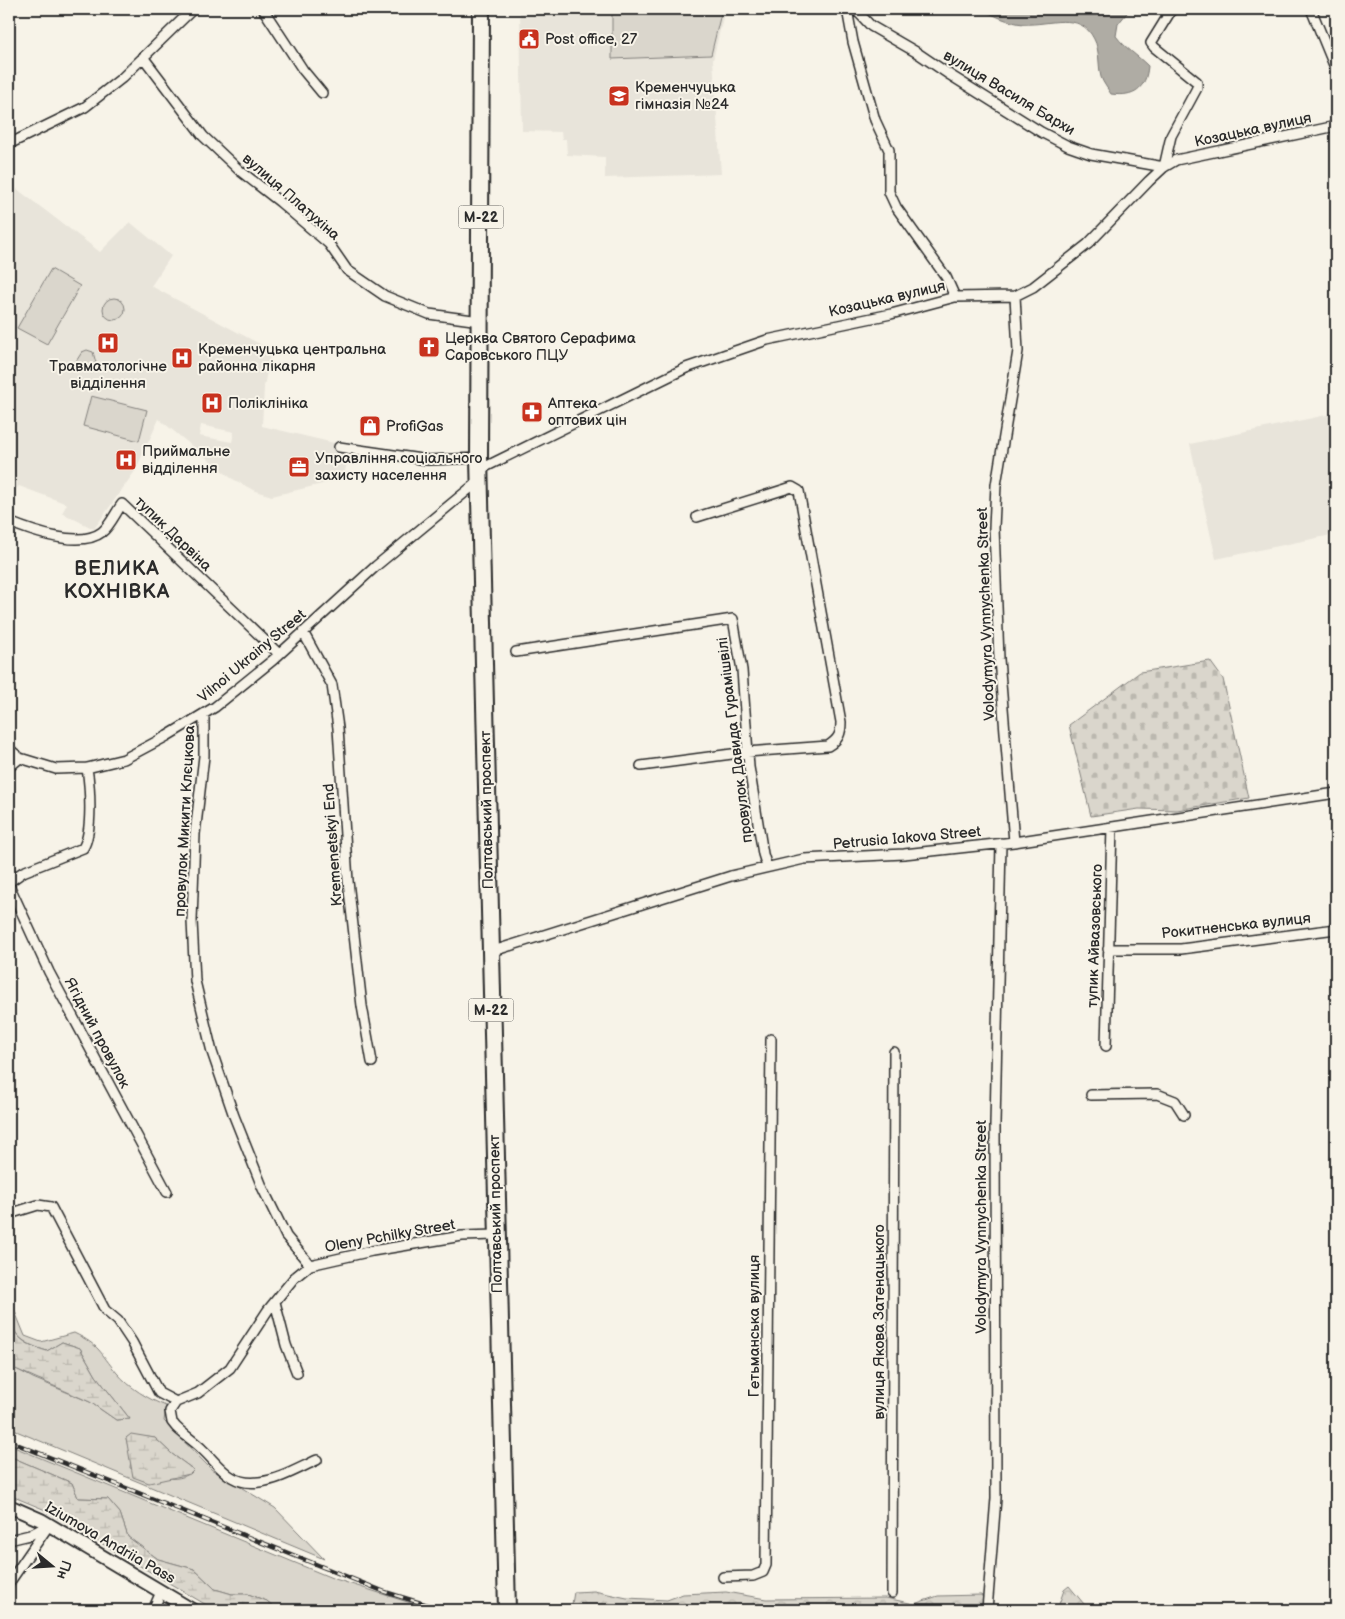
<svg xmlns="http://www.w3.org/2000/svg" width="1345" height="1619" font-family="'Balsamiq Sans',sans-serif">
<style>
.built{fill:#e8e4da;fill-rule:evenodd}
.green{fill:#dad6cc;stroke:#82807c;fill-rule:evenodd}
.forest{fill:url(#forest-crowns);stroke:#82807c}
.wetland{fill:url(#wetland-marsh);stroke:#82807c}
.cemetery{fill:url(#cemetery-stones);stroke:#82807c}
.water{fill:#afaca4;stroke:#7a7874}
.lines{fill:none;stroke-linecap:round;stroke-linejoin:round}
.street-casing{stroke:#2b2b2b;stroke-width:12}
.secondary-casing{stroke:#2b2b2b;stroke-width:16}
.highway-casing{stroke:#2b2b2b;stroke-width:20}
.street{stroke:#f7f3e8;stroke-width:9}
.secondary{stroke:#f7f3e8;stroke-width:12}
.highway{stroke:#f7f3e8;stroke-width:16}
.rail-casing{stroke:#2b2b2b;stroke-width:4.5}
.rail{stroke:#f7f3e8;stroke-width:2.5;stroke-dasharray:8;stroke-linecap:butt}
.labels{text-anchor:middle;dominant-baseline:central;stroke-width:4;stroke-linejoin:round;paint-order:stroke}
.shield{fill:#f7f3e8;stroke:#686764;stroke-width:1}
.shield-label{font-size:14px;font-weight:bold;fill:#2b2b2b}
.poi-label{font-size:15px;fill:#2b2b2b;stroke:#f7f3e8;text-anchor:start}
.street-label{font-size:15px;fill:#2b2b2b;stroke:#f7f3e8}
.district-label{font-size:20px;font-weight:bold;letter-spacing:1px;fill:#2b2b2b;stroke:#f7f3e8}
</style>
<defs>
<pattern id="forest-crowns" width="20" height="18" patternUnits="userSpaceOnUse" patternTransform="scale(1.25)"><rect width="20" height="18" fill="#dad6cc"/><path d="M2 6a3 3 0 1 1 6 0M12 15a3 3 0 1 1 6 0" fill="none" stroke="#bbb8af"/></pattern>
<pattern id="wetland-marsh" width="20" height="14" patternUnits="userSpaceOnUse" patternTransform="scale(1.25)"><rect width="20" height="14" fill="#dad6cc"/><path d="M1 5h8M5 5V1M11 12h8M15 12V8" fill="none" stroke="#bbb8af"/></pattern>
<pattern id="cemetery-stones" width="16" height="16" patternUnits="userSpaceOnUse" patternTransform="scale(1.25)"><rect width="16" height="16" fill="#dad6cc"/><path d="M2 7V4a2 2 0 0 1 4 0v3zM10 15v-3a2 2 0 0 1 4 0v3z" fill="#bbb8af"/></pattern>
</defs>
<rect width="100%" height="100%" fill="#f7f3e8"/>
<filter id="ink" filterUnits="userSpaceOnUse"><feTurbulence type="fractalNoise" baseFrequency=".02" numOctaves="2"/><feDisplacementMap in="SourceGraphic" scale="10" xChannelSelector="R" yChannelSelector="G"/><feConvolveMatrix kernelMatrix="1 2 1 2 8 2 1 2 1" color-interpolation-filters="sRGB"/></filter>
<g filter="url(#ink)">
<path class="built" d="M 520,9 L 725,9 L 713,60 L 721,174 L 605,178 L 605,157 L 567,155 L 566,139 L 562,139 L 561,132 L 522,131 Z
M 9,183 L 100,252 L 130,222 L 171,256 L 151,286 L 271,350 L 264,387 L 262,426 L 351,447 L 343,479 L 272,496 L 255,491 L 231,478 L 159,419 L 135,471 L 94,529 L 62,513 L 67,504 L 19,486 L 9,496 ZM 201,425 L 234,432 L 232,442 L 199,436 Z
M 1336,413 L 1336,534 L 1216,559 L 1190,444 Z"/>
<path class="green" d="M 612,9 L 722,9 L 711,55 L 612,59 Z
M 51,269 L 80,286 L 47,344 L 17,328 Z
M103 309a11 11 0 1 1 22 0a11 11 0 1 1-22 0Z
M 87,350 L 93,352 L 96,363 L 92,373 L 75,363 L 82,352 Z
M 91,396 L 147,410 L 139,441 L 83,426 Z
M 9,1297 L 25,1336 L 41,1342 L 74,1333 C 101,1346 99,1352 117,1373 C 130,1388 148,1399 166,1406 L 164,1421 L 211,1469 L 275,1508 L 324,1559 L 9,1428 L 9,1365 L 33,1378 L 90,1402 L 116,1420 L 130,1419 L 96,1376 L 80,1348 L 62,1342 L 47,1351 C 15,1341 9,1331 9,1297 ZM 131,1435 L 155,1438 L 172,1454 L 194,1470 C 177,1487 150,1474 130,1468 L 131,1460 L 126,1438 Z
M 9,1445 L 332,1578 L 433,1610 L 277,1610 L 267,1601 L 248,1594 L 232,1594 L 215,1589 L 194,1569 L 158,1559 L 128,1537 L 120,1513 L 108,1499 L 78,1498 L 72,1483 L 9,1456 Z"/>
<path class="forest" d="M 1069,1586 L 1089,1610 L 1057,1610 L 1064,1590 Z
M 594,1591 L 627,1598 L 667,1600 L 683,1594 L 726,1592 L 766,1599 L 886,1598 L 914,1604 L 938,1596 L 981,1595 L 992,1610 L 571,1610 L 574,1592 Z"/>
<path class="wetland" d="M 9,1315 C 13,1338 26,1345 47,1351 L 62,1342 L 80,1348 L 96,1376 L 130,1419 L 116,1420 L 90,1402 L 11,1367 L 9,1365 Z
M 131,1434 L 155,1438 L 172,1454 L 194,1470 L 190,1474 L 149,1483 L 133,1477 L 126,1438 Z
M 9,1456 L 72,1483 L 78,1498 L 108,1499 L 120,1513 L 128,1537 L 158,1559 L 194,1569 L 215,1589 L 232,1594 L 248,1594 L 267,1601 L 277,1610 L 215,1610 L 43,1509 L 9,1495 Z"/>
<path class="cemetery" d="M 1210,661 L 1223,679 L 1249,798 L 1177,810 L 1139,809 L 1091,816 L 1069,725 L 1140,672 Z"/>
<path class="water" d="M 980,9 L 1130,9 L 1118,24 L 1116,36 C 1125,48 1137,55 1148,66 C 1146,89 1134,97 1111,94 C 1108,89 1103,83 1101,77 C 1098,66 1100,50 1094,39 C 1080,10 1048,26 1024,24 C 1008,23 994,15 980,9 Z"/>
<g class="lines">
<g class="street-casing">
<path id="street" d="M 263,9 L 303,70 L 322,93
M 847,9 L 853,42 L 875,120 L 889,150 L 889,192 L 896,207 L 946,277 L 955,297
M 855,9 L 871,26 L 916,52 L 950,75 L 1041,132 L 1068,146 L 1091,154 L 1164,167 L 1171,136 L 1197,88 L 1197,82 L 1154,47 L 1151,43 L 1172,9
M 1311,9 L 1336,70
M 143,57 L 203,136 L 239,170 L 280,202 L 329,244 L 347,270 L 385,296 L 429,314 L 480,321
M 11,143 L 85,107 L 122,78 L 193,9
M 339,447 L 428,460 L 479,458
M 479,470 L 686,368 L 767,340 L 891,314 L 955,297 L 1015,296 L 1033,287 L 1088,244 L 1149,181 L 1164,167 L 1176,160 L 1336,126
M 9,522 C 31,531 80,549 102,532 C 110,526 116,512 122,504 L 279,654
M 303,632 L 332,685 L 338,728 L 348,881 L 362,1006 L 372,1062
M 516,652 L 733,619 L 742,670 L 749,767 L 763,854 L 767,867
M 204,714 L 204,756 L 195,834 L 192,921 L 195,981 L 212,1052 L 234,1116 L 263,1189 L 286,1236 L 310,1265
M 9,749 L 20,758 L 56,769 L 87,768 L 124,759 L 167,736 L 215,707 L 273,660 L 376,566 L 480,480
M 641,766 L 747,752 L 828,746 C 839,739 841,734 841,722 L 799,491 L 792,487 L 697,517
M 9,767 L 20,758
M 1014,842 L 999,659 L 994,528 L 996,485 L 1018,351 L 1015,296
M 9,882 L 23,872 L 83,848 C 93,832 90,787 87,768
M 9,885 L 49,972 L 167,1192
M 1108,949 L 1181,949 L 1336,929
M 490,952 L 731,876 L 804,859 L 904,854 L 1014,842 L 1336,793
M 1106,1046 L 1112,827
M 1091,1095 L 1157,1094 L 1175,1101 L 1184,1115
M 9,1214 L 38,1205 L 51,1207 L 105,1310 L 118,1321 L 132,1342 L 159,1393 L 176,1402
M 275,1302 L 286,1345 L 297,1373
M 317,1460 C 299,1468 279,1480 259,1482 C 230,1486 220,1466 202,1449 C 194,1441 184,1435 176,1427 L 172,1422 L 170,1411 L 176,1402 L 198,1393 L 230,1368 L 268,1310 L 294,1278 L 310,1265 L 372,1251 L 462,1236 L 496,1235
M 9,1540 L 30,1535 L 47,1526
M 723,1577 L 753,1576 L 763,1572 L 766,1565 L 771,1039
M 9,1583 L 49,1525
M 892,1593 L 894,1052
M 153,1610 L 161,1592
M 987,1610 L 996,1498 L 995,1125 L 1001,843"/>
</g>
<g class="secondary-casing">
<path id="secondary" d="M 9,1506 L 41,1520 L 192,1610"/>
</g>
<g class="highway-casing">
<path id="highway" d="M 481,9 L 479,458 L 507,1610"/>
</g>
<use href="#street" class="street"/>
<use href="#secondary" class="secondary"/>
<use href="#highway" class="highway"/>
<g class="rail-casing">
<path id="rail" d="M 9,1441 L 385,1592 L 444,1610"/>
</g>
<use href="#rail" class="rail"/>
</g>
</g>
<defs>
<g id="civic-square" transform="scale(1.125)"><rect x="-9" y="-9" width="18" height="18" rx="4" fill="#c8321e" stroke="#f7f3e8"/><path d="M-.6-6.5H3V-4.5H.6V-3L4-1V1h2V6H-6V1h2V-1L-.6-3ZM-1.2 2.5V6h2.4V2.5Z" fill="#fff"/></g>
<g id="school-square" transform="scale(1.125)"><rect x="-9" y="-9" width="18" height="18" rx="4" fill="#c8321e" stroke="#f7f3e8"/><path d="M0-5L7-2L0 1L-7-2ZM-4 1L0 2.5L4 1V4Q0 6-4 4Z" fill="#fff"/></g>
<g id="hospital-square" transform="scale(1.125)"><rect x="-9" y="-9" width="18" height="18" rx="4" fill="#c8321e" stroke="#f7f3e8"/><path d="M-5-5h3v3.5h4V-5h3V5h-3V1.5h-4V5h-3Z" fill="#fff"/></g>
<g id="church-square" transform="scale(1.125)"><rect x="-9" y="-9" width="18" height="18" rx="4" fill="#c8321e" stroke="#f7f3e8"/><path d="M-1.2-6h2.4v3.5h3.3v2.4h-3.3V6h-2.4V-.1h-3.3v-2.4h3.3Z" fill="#fff"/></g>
<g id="pharmacy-square" transform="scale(1.125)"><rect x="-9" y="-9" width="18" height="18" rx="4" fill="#c8321e" stroke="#f7f3e8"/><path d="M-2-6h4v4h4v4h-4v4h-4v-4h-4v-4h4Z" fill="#fff"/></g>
<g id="shop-square" transform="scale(1.125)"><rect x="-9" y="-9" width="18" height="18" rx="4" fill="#c8321e" stroke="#f7f3e8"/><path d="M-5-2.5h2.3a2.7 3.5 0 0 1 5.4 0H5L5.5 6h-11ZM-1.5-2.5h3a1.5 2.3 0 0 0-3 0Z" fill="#fff"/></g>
<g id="office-square" transform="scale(1.125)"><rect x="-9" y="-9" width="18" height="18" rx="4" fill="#c8321e" stroke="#f7f3e8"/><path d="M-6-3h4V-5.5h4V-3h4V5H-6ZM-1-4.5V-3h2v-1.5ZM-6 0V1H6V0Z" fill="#fff"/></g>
</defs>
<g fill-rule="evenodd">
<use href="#civic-square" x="529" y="39"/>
<use href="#school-square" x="619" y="96"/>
<use href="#hospital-square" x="108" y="343"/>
<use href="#church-square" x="429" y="347"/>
<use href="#hospital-square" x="182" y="358"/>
<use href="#hospital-square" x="212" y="403"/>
<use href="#pharmacy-square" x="532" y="412"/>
<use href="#shop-square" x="370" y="426"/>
<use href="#hospital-square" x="126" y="460"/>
<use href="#office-square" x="299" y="467"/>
</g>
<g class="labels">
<g class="shield">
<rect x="458.5" y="205.5" width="45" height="23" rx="4"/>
<rect x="468.5" y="998.5" width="45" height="23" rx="4"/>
</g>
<g class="shield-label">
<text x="481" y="217">М-22</text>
<text x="491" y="1010">М-22</text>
</g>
<g class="poi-label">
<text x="545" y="39">Post office, 27</text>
<text x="635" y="87">Кременчуцька<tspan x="635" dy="17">гімназія №24</tspan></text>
<text x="445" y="338">Церква Святого Серафима<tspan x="445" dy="17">Саровського ПЦУ</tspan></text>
<text x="198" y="349">Кременчуцька центральна<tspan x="198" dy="17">районна лікарня</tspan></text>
<text x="108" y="366" text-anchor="middle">Травматологічне<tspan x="108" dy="17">відділення</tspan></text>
<text x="228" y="403">Поліклініка</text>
<text x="548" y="403">Аптека<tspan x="548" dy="17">оптових цін</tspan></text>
<text x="386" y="426">ProfiGas</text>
<text x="142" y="451">Приймальне<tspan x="142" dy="17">відділення</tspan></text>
<text x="315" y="458">Управління соціального<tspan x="315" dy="17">захисту населення</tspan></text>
</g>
<g class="street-label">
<text transform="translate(1009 93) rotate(31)">вулиця Василя Бархи</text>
<text transform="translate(1253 130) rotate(-12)">Козацька вулиця</text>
<text transform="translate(291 197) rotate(41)">вулиця Платухіна</text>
<text transform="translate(887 299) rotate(-13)">Козацька вулиця</text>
<text transform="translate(173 534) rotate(44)">тупик Дарвіна</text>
<text transform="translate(986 614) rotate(-92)">Volodymyra Vynnychenka Street</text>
<text transform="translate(252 656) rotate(-40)">Vilnoi Ukrainy Street</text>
<text transform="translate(735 740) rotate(-97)">провулок Давида Гурамішвілі</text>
<text transform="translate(487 810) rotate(-91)">Полтавський проспект</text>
<text transform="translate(185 821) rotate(-87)">провулок Микити Клєцкова</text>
<text transform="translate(907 838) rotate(-5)">Petrusia Iakova Street</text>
<text transform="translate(333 845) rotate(-94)">Kremenetskyi End</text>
<text transform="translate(1236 926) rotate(-6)">Рокитненська вулиця</text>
<text transform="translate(1095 936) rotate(-88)">тупик Айвазовського</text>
<text transform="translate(97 1033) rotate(62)">Ягідний провулок</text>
<text transform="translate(496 1214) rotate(-91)">Полтавський проспект</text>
<text transform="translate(981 1227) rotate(-90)">Volodymyra Vynnychenka Street</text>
<text transform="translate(390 1236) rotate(-10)">Oleny Pchilky Street</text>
<text transform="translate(879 1322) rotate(-90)">вулиця Якова Затенацького</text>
<text transform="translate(754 1326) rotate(-90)">Гетьманська вулиця</text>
<text transform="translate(110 1543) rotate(30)">Iziumova Andriia Pass</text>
</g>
<g class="district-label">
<text x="117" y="569">ВЕЛИКА<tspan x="117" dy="23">КОХНІВКА</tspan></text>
</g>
</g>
<rect width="1345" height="1619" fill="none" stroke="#f7f3e8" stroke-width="30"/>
<rect x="15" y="15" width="1315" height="1589" fill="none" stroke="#2b2b2b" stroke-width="2" filter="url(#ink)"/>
<g transform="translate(52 1566) rotate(108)" stroke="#f7f3e8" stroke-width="4" paint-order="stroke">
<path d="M0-4L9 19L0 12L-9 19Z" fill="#2b2b2b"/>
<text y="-8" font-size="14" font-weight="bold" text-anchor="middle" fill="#2b2b2b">Пн</text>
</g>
</svg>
